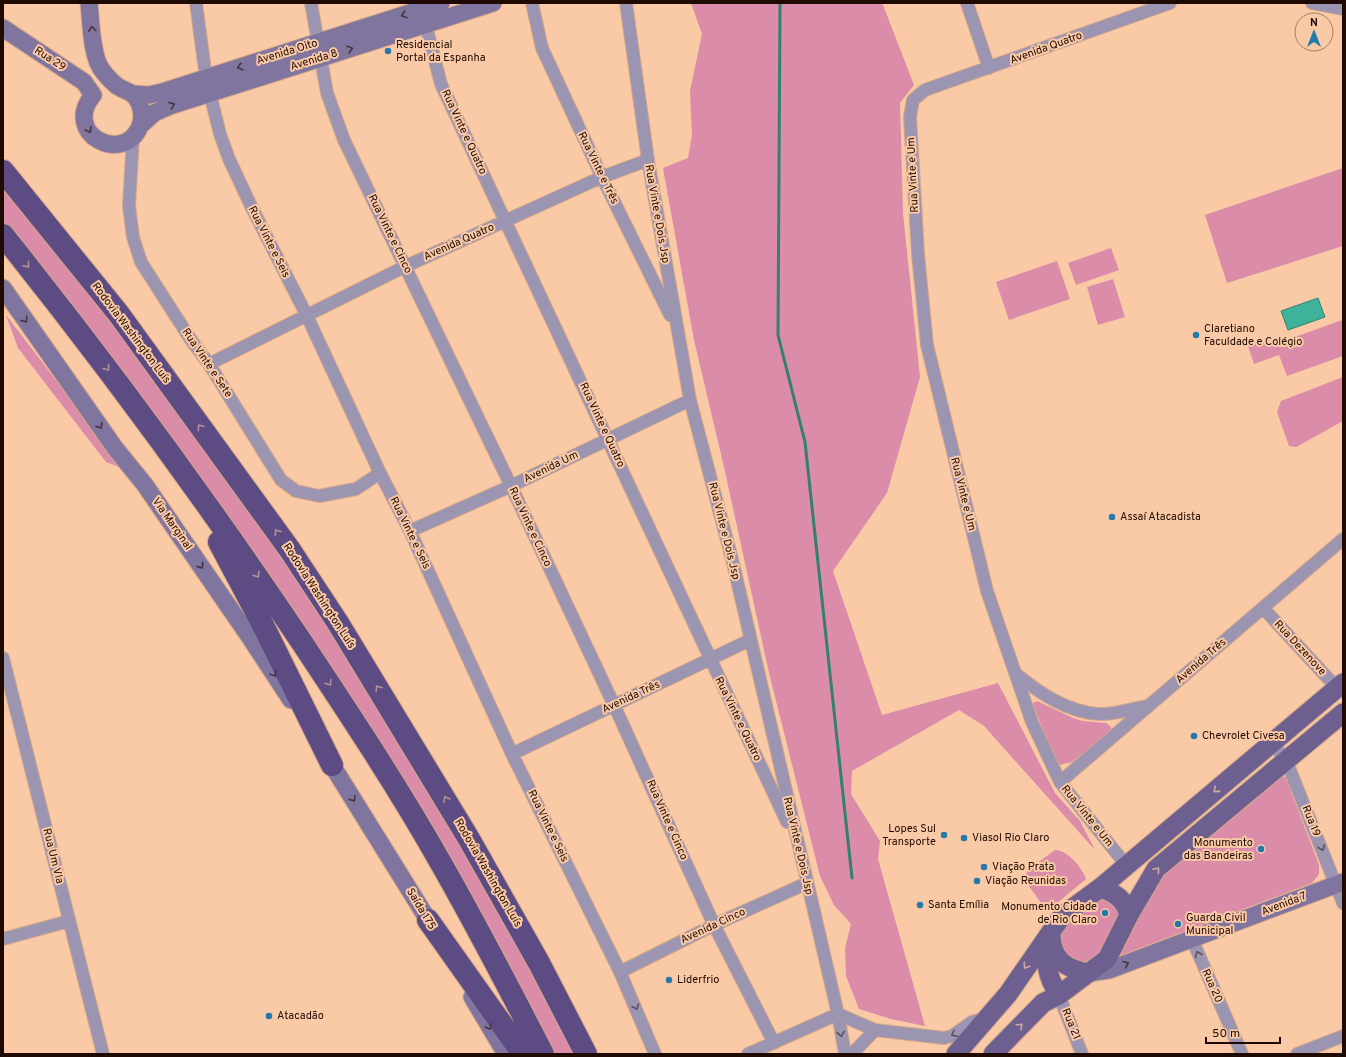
<svg xmlns="http://www.w3.org/2000/svg" width="1346" height="1057" font-family="Overpass,sans-serif">
<style>
.green{fill:#db8ca8}
.water{fill:#3eb29b;stroke:#35806c}
.lines{fill:none;stroke-linecap:round;stroke-linejoin:round}
.stream{stroke:#35806c;stroke-width:3}
.street-casing{stroke:#d3a788;stroke-width:14}
.secondary-casing{stroke:#d3a788;stroke-width:19}
.primary-casing{stroke:#d3a788;stroke-width:21}
.highway-casing{stroke:#d3a788;stroke-width:24}
.street{stroke:#9c95b1;stroke-width:12}
.secondary{stroke:#80759e;stroke-width:17}
.primary{stroke:#6d5f90;stroke-width:19}
.highway{stroke:#5d4b84;stroke-width:22}
.oneway{stroke:#46353f}
.oneway2{stroke:#b39097}
.oneway3{stroke:#d0a99f}
.oneway4{stroke:#5e5058}
.poi-dot{fill:#217aa9;stroke:#fac9a6;stroke-width:1.5}
.labels{text-anchor:middle;dominant-baseline:central;stroke-width:4;stroke-linejoin:round;paint-order:stroke}
.poi-label{font-size:11px;fill:#1f0a00;stroke:#fac9a6;text-anchor:start}
.street-label{font-size:11px;fill:#1f0a00;stroke:#fac9a6}
</style>
<rect width="100%" height="100%" fill="#fac9a6"/>
<path class="green" d="M 691,3 L 880,3 L 883,5 L 914,85 L 900,103 L 903,213 L 920,377 L 887,493 L 833,571 L 882,715 L 998,683 L 1055,793 L 1080,821 L 1095,850 L 984,726 L 959,710 L 852,771 L 851,794 L 880,841 L 878,859 L 925,1026 L 891,1019 L 859,1009 L 846,976 L 845,948 L 851,924 L 834,905 L 820,876 L 769,673 L 724,467 L 694,340 L 663,168 L 688,158 L 692,135 L 690,91 L 702,34 Z
M 1343,168 L 1343,246 L 1227,283 L 1205,215 Z
M 3,181 L 150,367 L 350,654 L 580,1054 L 552,1054 L 473,907 L 3,227 Z
M 1111,248 L 1119,270 L 1076,285 L 1068,263 Z
M 1057,261 L 1070,299 L 1009,320 L 996,282 Z
M 1113,279 L 1125,317 L 1098,325 L 1087,287 Z
M 6,315 L 124,469 L 106,462 L 18,348 Z
M 1342,320 L 1343,356 L 1287,376 L 1279,355 L 1254,364 L 1248,346 L 1273,337 L 1276,344 Z
M 1343,377 L 1343,421 L 1296,447 L 1289,446 L 1277,412 L 1281,401 Z
M 1037,701 L 1073,718 L 1083,721 L 1106,723 L 1111,727 L 1111,731 L 1072,762 L 1060,765 L 1055,761 L 1034,707 L 1033,703 Z
M 1278,773 L 1286,778 L 1319,865 L 1319,874 L 1312,883 L 1119,956 L 1159,870 Z
M 1055,850 C 1067,850 1082,867 1086,879 L 1051,908 L 1044,907 L 1024,879 L 1028,870 Z
M 1098,895 L 1123,909 L 1098,957 C 1085,965 1067,965 1060,948 C 1058,943 1060,932 1060,926 Z"/>
<path class="water" d="M 1318,298 L 1325,317 L 1288,330 L 1281,311 Z"/>
<g class="lines">
<path class="stream" d="M 780,3 L 778,335 L 805,442 L 852,878"/>
<g class="street-casing">
<path id="street" d="M 196,3 L 206,78 L 220,134 L 229,159 L 252,208 L 307,316 L 380,473 L 410,531 L 512,754 L 620,972 L 655,1054
M 311,3 L 327,93 L 344,140 L 511,486 L 614,705 L 714,925 L 774,1043
M 532,3 L 542,48 L 602,177 L 670,315
M 626,3 L 648,160 L 690,400 L 732,559 L 838,1014 L 845,1054
M 967,3 L 989,68
M 1312,3 L 1343,9
M 424,18 L 441,84 L 787,822
M 133,137 L 129,206 L 133,237 L 141,262 L 191,340 L 209,364 L 281,480 L 296,491 L 319,496 L 356,489 L 380,473
M 209,364 L 406,266 L 602,177 L 648,160
M 410,531 L 511,486 L 690,400
M 1263,608 L 1337,688
M 3,658 L 103,1054
M 1015,673 C 1039,693 1067,712 1099,714 C 1113,715 1134,708 1148,706
M 1272,743 L 1286,760 L 1343,903
M 512,754 L 750,640
M 1060,782 L 1343,539
M 1126,865 L 1060,782 L 1032,722 L 987,591 L 927,345 L 918,254 L 910,117 L 913,100 L 925,90 L 1170,3
M 3,939 L 69,921
M 1192,939 L 1242,1054
M 620,972 L 714,925 L 807,883
M 1059,995 L 1082,1054
M 838,1014 L 875,1030 L 944,1038 L 952,1036 L 972,1022 L 985,1018
M 748,1054 L 838,1014
M 852,1054 L 875,1030
M 1297,1054 L 1343,1036"/>
</g>
<g class="secondary-casing">
<path id="secondary" d="M 3,28 L 84,82 L 93,95 C 61,134 124,166 140,126 C 144,115 141,100 131,93 C 127,91 122,89 117,86 C 110,80 102,72 98,63 C 91,45 91,22 89,3
M 132,94 L 149,95 L 162,92 L 441,3
M 140,126 L 154,113 L 170,106 L 493,3
M 3,288 L 115,448 L 145,485 L 251,639 L 291,700
M 325,754 L 435,931
M 1089,973 L 1109,970 L 1343,882
M 472,997 L 506,1054"/>
</g>
<g class="primary-casing">
<path id="primary" d="M 1100,888 C 1116,893 1124,899 1129,915
M 1050,936 C 1045,960 1045,974 1059,995
M 1051,936 C 1052,960 1066,969 1089,973
M 956,1054 L 1008,994 L 1062,916 L 1100,888 L 1343,683
M 993,1054 L 1043,1003 L 1059,995 L 1107,959 L 1129,915 L 1156,869 L 1343,713"/>
</g>
<g class="highway-casing">
<path id="highway" d="M 3,171 L 118,313 L 290,550 L 338,623 L 469,839 L 539,963 L 586,1054
M 3,235 C 108,366 207,501 301,641 C 348,712 396,784 438,858 C 475,922 509,988 543,1054
M 219,542 L 264,627 L 332,765
M 428,920 L 523,1054"/>
</g>
<use href="#street" class="street"/>
<use href="#secondary" class="secondary"/>
<use href="#primary" class="primary"/>
<use href="#highway" class="highway"/>
</g>
<defs><path id="oneway-chevron" d="M-2-3.5L2.5 0L-2 3.5" fill="none" stroke-width="1.6" stroke-linecap="round" stroke-linejoin="round"/></defs>
<g class="oneway">
<use href="#oneway-chevron" transform="translate(404 15) rotate(162)"/>
<use href="#oneway-chevron" transform="translate(92 29) rotate(-97)"/>
<use href="#oneway-chevron" transform="translate(350 49) rotate(-17)"/>
<use href="#oneway-chevron" transform="translate(240 67) rotate(163)"/>
<use href="#oneway-chevron" transform="translate(172 105) rotate(-21)"/>
<use href="#oneway-chevron" transform="translate(89 130) rotate(59)"/>
<use href="#oneway-chevron" transform="translate(25 320) rotate(55)"/>
<use href="#oneway-chevron" transform="translate(100 426) rotate(55)"/>
<use href="#oneway-chevron" transform="translate(201 566) rotate(55)"/>
<use href="#oneway-chevron" transform="translate(274 674) rotate(57)"/>
<use href="#oneway-chevron" transform="translate(353 799) rotate(58)"/>
<use href="#oneway-chevron" transform="translate(1126 964) rotate(-21)"/>
<use href="#oneway-chevron" transform="translate(489 1027) rotate(59)"/>
</g>
<g class="oneway2">
<use href="#oneway-chevron" transform="translate(27 265) rotate(51)"/>
<use href="#oneway-chevron" transform="translate(107 368) rotate(53)"/>
<use href="#oneway-chevron" transform="translate(200 427) rotate(-126)"/>
<use href="#oneway-chevron" transform="translate(277 532) rotate(-126)"/>
<use href="#oneway-chevron" transform="translate(257 575) rotate(56)"/>
<use href="#oneway-chevron" transform="translate(329 683) rotate(56)"/>
<use href="#oneway-chevron" transform="translate(378 688) rotate(-122)"/>
<use href="#oneway-chevron" transform="translate(446 799) rotate(-120)"/>
</g>
<g class="oneway3">
<use href="#oneway-chevron" transform="translate(1216 790) rotate(140)"/>
<use href="#oneway-chevron" transform="translate(1157 870) rotate(-50)"/>
<use href="#oneway-chevron" transform="translate(1026 966) rotate(124)"/>
<use href="#oneway-chevron" transform="translate(1020 1026) rotate(-45)"/>
</g>
<g class="oneway4">
<use href="#oneway-chevron" transform="translate(1322 848) rotate(68)"/>
<use href="#oneway-chevron" transform="translate(1198 954) rotate(-112)"/>
<use href="#oneway-chevron" transform="translate(636 1007) rotate(67)"/>
<use href="#oneway-chevron" transform="translate(841 1034) rotate(81)"/>
<use href="#oneway-chevron" transform="translate(954 1034) rotate(153)"/>
</g>
<g class="poi-dot">
<circle cx="388" cy="51" r="4"/>
<circle cx="1196" cy="335" r="4"/>
<circle cx="1112" cy="517" r="4"/>
<circle cx="1194" cy="736" r="4"/>
<circle cx="944" cy="835" r="4"/>
<circle cx="964" cy="838" r="4"/>
<circle cx="1261" cy="849" r="4"/>
<circle cx="984" cy="867" r="4"/>
<circle cx="977" cy="881" r="4"/>
<circle cx="920" cy="905" r="4"/>
<circle cx="1105" cy="913" r="4"/>
<circle cx="1178" cy="924" r="4"/>
<circle cx="669" cy="980" r="4"/>
<circle cx="269" cy="1016" r="4"/>
</g>
<g class="labels">
<g class="poi-label">
<text x="396" y="45">Residencial<tspan x="396" dy="13">Portal da Espanha</tspan></text>
<text x="1204" y="329">Claretiano<tspan x="1204" dy="13">Faculdade e Colégio</tspan></text>
<text x="1120" y="517">Assaí Atacadista</text>
<text x="1202" y="736">Chevrolet Civesa</text>
<text x="936" y="829" text-anchor="end">Lopes Sul<tspan x="936" dy="13">Transporte</tspan></text>
<text x="972" y="838">Viasol Rio Claro</text>
<text x="1253" y="843" text-anchor="end">Monumento<tspan x="1253" dy="13">das Bandeiras</tspan></text>
<text x="992" y="867">Viação Prata</text>
<text x="985" y="881">Viação Reunidas</text>
<text x="928" y="905">Santa Emília</text>
<text x="1097" y="907" text-anchor="end">Monumento Cidade<tspan x="1097" dy="13">de Rio Claro</tspan></text>
<text x="1186" y="918">Guarda Civil<tspan x="1186" dy="13">Municipal</tspan></text>
<text x="677" y="980">Liderfrio</text>
<text x="277" y="1016">Atacadão</text>
</g>
<g class="street-label">
<text transform="translate(1046 48) rotate(-20)">Avenida Quatro</text>
<text transform="translate(287 52) rotate(-17)">Avenida Oito</text>
<text transform="translate(50 59) rotate(33)">Rua 29</text>
<text transform="translate(314 60) rotate(-17)">Avenida 8</text>
<text transform="translate(464 132) rotate(65)">Rua Vinte e Quatro</text>
<text transform="translate(598 168) rotate(64)">Rua Vinte e Três</text>
<text transform="translate(913 175) rotate(-93)">Rua Vinte e Um</text>
<text transform="translate(657 214) rotate(80)">Rua Vinte e Dois Jsp</text>
<text transform="translate(390 234) rotate(64)">Rua Vinte e Cinco</text>
<text transform="translate(269 242) rotate(63)">Rua Vinte e Seis</text>
<text transform="translate(459 242) rotate(-24)">Avenida Quatro</text>
<text transform="translate(131 333) rotate(53)">Rodovia Washington Luís</text>
<text transform="translate(207 363) rotate(56)">Rua Vinte e Sete</text>
<text transform="translate(602 425) rotate(65)">Rua Vinte e Quatro</text>
<text transform="translate(551 467) rotate(-26)">Avenida Um</text>
<text transform="translate(963 494) rotate(76)">Rua Vinte e Um</text>
<text transform="translate(172 524) rotate(55)">Via Marginal</text>
<text transform="translate(530 527) rotate(65)">Rua Vinte e Cinco</text>
<text transform="translate(724 531) rotate(76)">Rua Vinte e Dois Jsp</text>
<text transform="translate(410 533) rotate(64)">Rua Vinte e Seis</text>
<text transform="translate(319 596) rotate(57)">Rodovia Washington Luís</text>
<text transform="translate(1300 648) rotate(47)">Rua Dezenove</text>
<text transform="translate(1201 661) rotate(-41)">Avenida Três</text>
<text transform="translate(631 697) rotate(-25)">Avenida Três</text>
<text transform="translate(738 719) rotate(64)">Rua Vinte e Quatro</text>
<text transform="translate(1087 816) rotate(51)">Rua Vinte e Um</text>
<text transform="translate(667 820) rotate(66)">Rua Vinte e Cinco</text>
<text transform="translate(1311 821) rotate(68)">Rua 19</text>
<text transform="translate(548 826) rotate(64)">Rua Vinte e Seis</text>
<text transform="translate(798 846) rotate(77)">Rua Vinte e Dois Jsp</text>
<text transform="translate(53 856) rotate(76)">Rua Um Vla</text>
<text transform="translate(488 873) rotate(60)">Rodovia Washington Luís</text>
<text transform="translate(1284 904) rotate(-21)">Avenida 7</text>
<text transform="translate(421 909) rotate(59)">Saída 175</text>
<text transform="translate(713 926) rotate(-25)">Avenida Cinco</text>
<text transform="translate(1212 986) rotate(66)">Rua 20</text>
<text transform="translate(1071 1024) rotate(68)">Rua 21</text>
</g>
</g>
<rect width="1346" height="1057" fill="none" stroke="#1f0a00" stroke-width="8"/>
<g transform="translate(1314 32)"><circle r="19" fill="#fac9a6" stroke="#a27d64"/>
<path d="M0-3L7 15L0 10L-7 15Z" fill="#217aa9"/>
<text y="-6" font-size="11" font-weight="bold" text-anchor="middle" fill="#1f0a00">N</text>
</g>
<path d="M1206 1037v6h74v-6" fill="none" stroke="#1f0a00" stroke-width="2"/>
<text x="1212" y="1037" font-size="12" fill="#1f0a00" stroke="#fac9a6" stroke-width="3" paint-order="stroke">50 m</text>
</svg>
